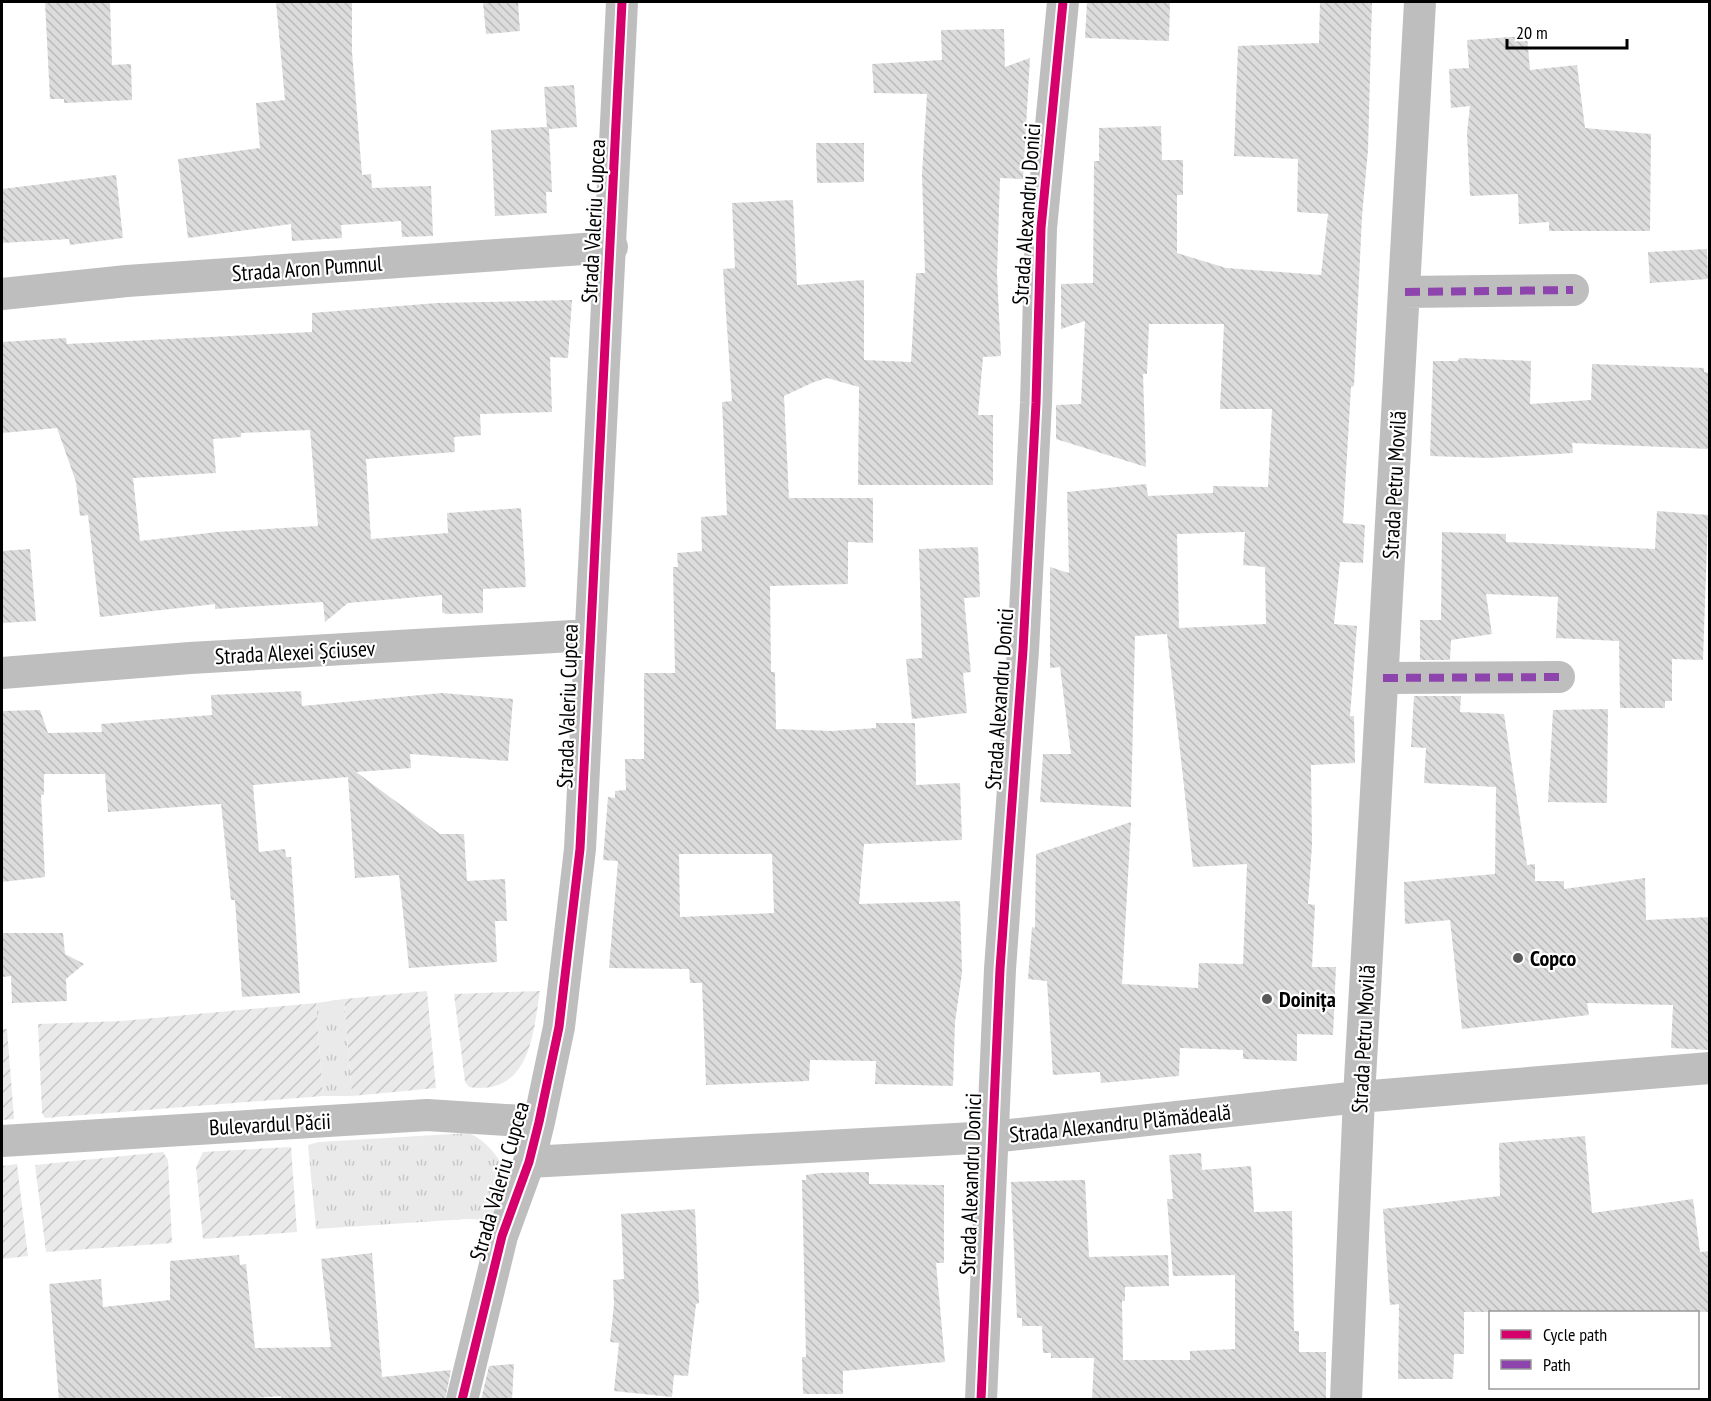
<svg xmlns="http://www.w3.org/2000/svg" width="1711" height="1401" font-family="'PT Sans Narrow',sans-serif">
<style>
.grass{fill:url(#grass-tufts)}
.garden{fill:url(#garden-furrows)}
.building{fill:url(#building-back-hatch);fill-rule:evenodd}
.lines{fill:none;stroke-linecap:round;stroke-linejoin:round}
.street{stroke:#bebebe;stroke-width:32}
.quiet{stroke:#8e44ad;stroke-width:8;stroke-dasharray:15 8;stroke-linecap:butt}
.cycleway-casing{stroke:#fff;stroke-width:13}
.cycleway{stroke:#d6006c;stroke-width:9}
.poi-dot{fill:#595959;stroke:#fff;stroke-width:2}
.labels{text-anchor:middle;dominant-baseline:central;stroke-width:4.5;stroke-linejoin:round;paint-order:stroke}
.street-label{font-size:22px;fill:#000;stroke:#fff}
.poi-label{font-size:22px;font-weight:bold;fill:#000;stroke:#fff;text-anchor:start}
</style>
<defs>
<pattern id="grass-tufts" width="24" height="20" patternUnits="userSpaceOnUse" patternTransform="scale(1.5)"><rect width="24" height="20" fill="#eaeaea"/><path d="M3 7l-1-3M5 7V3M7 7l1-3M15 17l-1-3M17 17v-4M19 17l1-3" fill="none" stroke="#c7c7c7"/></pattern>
<pattern id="garden-furrows" width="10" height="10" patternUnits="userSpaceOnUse" patternTransform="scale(1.5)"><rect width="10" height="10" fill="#eaeaea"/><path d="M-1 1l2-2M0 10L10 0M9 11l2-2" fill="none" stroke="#c7c7c7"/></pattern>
<pattern id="building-back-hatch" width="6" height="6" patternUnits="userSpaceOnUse" patternTransform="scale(1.5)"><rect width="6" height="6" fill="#dcdcdc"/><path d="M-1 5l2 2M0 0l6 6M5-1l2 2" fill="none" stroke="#bbb"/></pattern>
</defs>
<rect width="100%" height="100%" fill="#fff"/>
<path class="grass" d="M 344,999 L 352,1096 L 323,1096 L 316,1003 Z
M 469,1133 C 489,1142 509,1166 507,1190 C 507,1199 497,1212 493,1220 L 467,1219 L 316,1229 L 308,1145 L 319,1142 Z"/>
<path class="garden" d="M 427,991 L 436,1088 L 352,1096 L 344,999 Z
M 540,991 C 533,1034 530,1096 469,1087 L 465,1082 L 454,994 Z
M 316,1003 L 323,1096 L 45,1118 L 42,1113 L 38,1024 L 122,1021 Z
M 2,1029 L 7,1029 L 14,1119 L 2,1120 Z
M 291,1147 L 297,1232 L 203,1239 L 196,1167 L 203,1152 Z
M 163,1152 L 168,1160 L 172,1243 L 46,1252 L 35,1165 Z
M 17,1164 L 28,1256 L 2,1259 L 2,1166 Z"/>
<path class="building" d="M 45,2 L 110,2 L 112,65 L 131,64 L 132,100 L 64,103 L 64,99 L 50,99 Z
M 276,2 L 352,2 L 352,52 L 362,175 L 371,174 L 372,188 L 431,186 L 433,236 L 402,237 L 401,221 L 341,225 L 342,238 L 292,241 L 291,224 L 188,238 L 178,159 L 260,148 L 256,103 L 285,100 Z
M 483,2 L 518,2 L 520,31 L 486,34 Z
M 1087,2 L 1170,2 L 1169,41 L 1085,38 Z
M 1320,2 L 1372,2 L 1368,150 L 1362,216 L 1354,386 L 1351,387 L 1343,523 L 1365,525 L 1363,563 L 1340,562 L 1334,624 L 1357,626 L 1350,716 L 1354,716 L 1355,763 L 1311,765 L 1312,845 L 1308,904 L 1315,905 L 1312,967 L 1336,967 L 1333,1035 L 1297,1034 L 1297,1061 L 1243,1059 L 1243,1050 L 1180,1048 L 1179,1076 L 1101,1083 L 1100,1072 L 1053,1075 L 1047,981 L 1028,979 L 1032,927 L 1035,928 L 1036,854 L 1131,822 L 1122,984 L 1198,988 L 1199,963 L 1243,964 L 1247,864 L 1193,867 L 1167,634 L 1135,636 L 1131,807 L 1040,802 L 1043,754 L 1071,754 L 1060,667 L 1050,668 L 1050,567 L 1069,573 L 1067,492 L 1146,484 L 1148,496 L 1213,493 L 1213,486 L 1268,487 L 1272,409 L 1220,409 L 1224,324 L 1149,324 L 1147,374 L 1143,374 L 1146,467 L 1056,439 L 1056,405 L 1081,404 L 1085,321 L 1061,329 L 1061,284 L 1093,283 L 1094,161 L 1099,161 L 1099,128 L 1161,126 L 1162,160 L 1183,160 L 1183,195 L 1177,195 L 1177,253 L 1226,268 L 1321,275 L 1328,214 L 1297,212 L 1298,159 L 1234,156 L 1238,46 L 1319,43 ZM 1245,532 L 1243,565 L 1265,567 L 1266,624 L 1179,628 L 1177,534 Z
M 1004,29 L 1005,67 L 1030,58 L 1023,179 L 1000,178 L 997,274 L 1001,356 L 983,357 L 978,415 L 993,415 L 993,485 L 858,485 L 859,387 L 827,378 L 814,382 L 784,396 L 789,498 L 873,498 L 873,543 L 848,542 L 848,584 L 770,586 L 771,672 L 775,672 L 776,729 L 832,731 L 876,728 L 876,723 L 915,723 L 916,785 L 960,783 L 962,840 L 864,844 L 859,904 L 960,901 L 962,973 L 955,1022 L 953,1086 L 875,1084 L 876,1061 L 810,1060 L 809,1081 L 706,1085 L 702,983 L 690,983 L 689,969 L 609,968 L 618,861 L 603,860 L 608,797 L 615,798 L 615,791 L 626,790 L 625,759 L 644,759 L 644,673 L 675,673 L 673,567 L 678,567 L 677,553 L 702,551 L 701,517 L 727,515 L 722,402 L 732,401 L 723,269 L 735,268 L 732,203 L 793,200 L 797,285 L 864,280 L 864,360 L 911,362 L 916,273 L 925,273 L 922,174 L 927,94 L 874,93 L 872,64 L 942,60 L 941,30 ZM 679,854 L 772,854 L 774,913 L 680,917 Z
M 1527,36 L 1530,70 L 1577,65 L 1585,128 L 1651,134 L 1650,231 L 1549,231 L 1549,222 L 1519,224 L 1518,194 L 1470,196 L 1467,133 L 1470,106 L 1451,108 L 1449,69 L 1469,68 L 1467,40 Z
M 574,85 L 577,127 L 549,129 L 552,192 L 546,192 L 547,213 L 495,216 L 491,130 L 547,127 L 544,87 Z
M 816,143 L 864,143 L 864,182 L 817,183 Z
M 116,175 L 123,238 L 70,245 L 69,239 L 2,243 L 2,189 Z
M 1707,249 L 1708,279 L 1650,283 L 1648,252 Z
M 572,300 L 568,358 L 550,357 L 552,412 L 480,414 L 481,435 L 454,437 L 455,452 L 366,459 L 371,539 L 448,533 L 447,513 L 521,508 L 526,587 L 483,589 L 483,613 L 446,614 L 442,612 L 442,595 L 348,603 L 325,622 L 323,602 L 215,609 L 215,604 L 100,617 L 88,515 L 80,516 L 76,482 L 57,428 L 2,433 L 2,342 L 66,338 L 67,344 L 312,332 L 312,313 L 437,303 ZM 310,430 L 318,526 L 217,532 L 140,541 L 133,478 L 216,473 L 213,439 L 241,437 L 241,433 Z
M 1459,358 L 1531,361 L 1530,404 L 1591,400 L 1592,364 L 1704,368 L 1704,372 L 1710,373 L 1710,449 L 1572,443 L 1573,453 L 1488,458 L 1430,456 L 1433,361 L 1458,361 Z
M 1657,511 L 1708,515 L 1703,660 L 1672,659 L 1672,701 L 1665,701 L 1665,708 L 1620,708 L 1619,641 L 1556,638 L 1558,597 L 1486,594 L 1492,634 L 1451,640 L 1450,660 L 1420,660 L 1420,620 L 1441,620 L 1442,532 L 1506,534 L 1506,542 L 1655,549 Z
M 978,547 L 980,597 L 964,598 L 971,672 L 963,673 L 967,713 L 912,719 L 906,659 L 922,658 L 919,549 Z
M 30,549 L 36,621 L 2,623 L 2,551 Z
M 301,691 L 302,706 L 442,693 L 513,699 L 508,761 L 410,754 L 411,768 L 356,772 L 440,834 L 464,834 L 467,881 L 505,879 L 507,921 L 495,921 L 497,962 L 409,968 L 399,875 L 355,878 L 348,777 L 253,785 L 259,852 L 285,849 L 286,857 L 291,857 L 300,993 L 242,997 L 235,900 L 231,900 L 221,804 L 108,812 L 105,774 L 44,774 L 44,795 L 41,795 L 45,877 L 2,882 L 2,711 L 40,710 L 48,733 L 102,732 L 101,724 L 212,715 L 211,695 Z
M 1414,696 L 1461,696 L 1460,712 L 1504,714 L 1527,865 L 1535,864 L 1535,881 L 1564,881 L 1564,889 L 1645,878 L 1646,920 L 1710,917 L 1710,1050 L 1671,1048 L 1673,1005 L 1587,1003 L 1589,1015 L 1462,1029 L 1450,920 L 1405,924 L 1404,882 L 1495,874 L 1496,787 L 1424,783 L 1426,748 L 1411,747 Z
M 1608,709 L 1607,803 L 1548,802 L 1553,710 Z
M 2,933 L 63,933 L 65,954 L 84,964 L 66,979 L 67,1001 L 12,1003 L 11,976 L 2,977 Z
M 1585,1136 L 1592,1213 L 1693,1199 L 1700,1252 L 1710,1251 L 1710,1312 L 1464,1312 L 1464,1354 L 1454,1354 L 1453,1379 L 1398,1379 L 1399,1304 L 1390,1305 L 1383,1209 L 1500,1196 L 1499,1143 Z
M 1201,1153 L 1202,1170 L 1251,1166 L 1254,1212 L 1292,1211 L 1294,1331 L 1299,1331 L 1299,1352 L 1326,1352 L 1326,1400 L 1092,1400 L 1094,1358 L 1051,1358 L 1051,1353 L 1043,1353 L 1042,1326 L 1022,1326 L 1022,1318 L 1017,1318 L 1011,1182 L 1085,1180 L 1089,1257 L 1168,1255 L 1169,1286 L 1125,1287 L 1125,1301 L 1122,1301 L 1123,1360 L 1190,1360 L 1190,1351 L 1235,1349 L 1235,1275 L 1173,1276 L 1167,1199 L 1173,1199 L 1169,1155 Z
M 869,1172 L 869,1184 L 944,1185 L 944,1263 L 936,1263 L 945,1362 L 843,1371 L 843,1394 L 803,1394 L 802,1357 L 806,1357 L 802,1180 L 806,1180 L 806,1175 L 820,1173 Z
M 695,1209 L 699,1303 L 696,1304 L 688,1376 L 674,1375 L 672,1397 L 614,1391 L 619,1343 L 610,1342 L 614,1304 L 613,1280 L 624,1279 L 621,1214 Z
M 372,1253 L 382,1377 L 451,1370 L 445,1400 L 282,1400 L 281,1396 L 232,1400 L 59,1400 L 49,1284 L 101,1279 L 103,1307 L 170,1300 L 170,1261 L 239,1255 L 240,1265 L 246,1264 L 255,1348 L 331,1347 L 321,1259 Z
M 514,1364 L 512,1400 L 481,1400 L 489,1366 Z"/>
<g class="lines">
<path class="street" d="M 1405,292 L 1573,290
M 2,294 L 127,281 L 612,247
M 2,673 L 190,658 L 589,635
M 1383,678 L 1559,677
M 2,1141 L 427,1115 L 539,1122
M 529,1162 L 992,1137 L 1359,1097 L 1710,1068
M 462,1400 L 502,1236 L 529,1162 L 539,1122 L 559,1027 L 580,849 L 622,2
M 981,1400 L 1000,969 L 1023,650 L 1036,403 L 1041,228 L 1063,2
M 1346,1400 L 1359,1097 L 1420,2"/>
<path class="quiet" d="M 1405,292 L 1573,290
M 1383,678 L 1559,677"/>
<g class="cycleway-casing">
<path id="cycleway" d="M 462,1400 L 502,1236 L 529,1162 L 539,1122 L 559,1027 L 580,849 L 622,2
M 981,1400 L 1000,969 L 1023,650 L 1036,403 L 1041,228 L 1063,2"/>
</g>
<use href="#cycleway" class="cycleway"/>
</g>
<g class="poi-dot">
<circle cx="1518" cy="958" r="6"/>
<circle cx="1267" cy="999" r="6"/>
</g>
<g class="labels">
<g class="street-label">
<text transform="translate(1026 214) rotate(-86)">Strada Alexandru Donici</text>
<text transform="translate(593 221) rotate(-87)">Strada Valeriu Cupcea</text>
<text transform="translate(307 268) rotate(-4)">Strada Aron Pumnul</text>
<text transform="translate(1394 485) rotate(-87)">Strada Petru Movilă</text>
<text transform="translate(295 652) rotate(-3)">Strada Alexei Șciusev</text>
<text transform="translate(999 699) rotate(-86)">Strada Alexandru Donici</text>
<text transform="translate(567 706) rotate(-88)">Strada Valeriu Cupcea</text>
<text transform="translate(1363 1039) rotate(-87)">Strada Petru Movilă</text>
<text transform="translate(1120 1123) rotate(-6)">Strada Alexandru Plămădeală</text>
<text transform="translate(270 1124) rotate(-3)">Bulevardul Păcii</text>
<text transform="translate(499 1181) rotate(-74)">Strada Valeriu Cupcea</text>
<text transform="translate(970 1184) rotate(-88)">Strada Alexandru Donici</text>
</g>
<g class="poi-label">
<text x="1530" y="958">Copco</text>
<text x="1279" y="999">Doinița</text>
</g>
</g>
<rect width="1711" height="1401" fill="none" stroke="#000000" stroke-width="6"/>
<rect x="1489" y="1311" width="210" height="78" fill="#ffffff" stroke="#999999" stroke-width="1.5"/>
<rect x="1501" y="1330" width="30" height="9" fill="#d6006c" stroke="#999999" stroke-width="1.5"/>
<text x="1543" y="1341" font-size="18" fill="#000000">Cycle path</text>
<rect x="1501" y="1360" width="30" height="9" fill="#8e44ad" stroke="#999999" stroke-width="1.5"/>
<text x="1543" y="1371" font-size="18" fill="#000000">Path</text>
<path d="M1507 39v9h120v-9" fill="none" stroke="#000000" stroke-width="3"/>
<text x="1516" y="39" font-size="18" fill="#000000" stroke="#ffffff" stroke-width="4.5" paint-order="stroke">20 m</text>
</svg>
